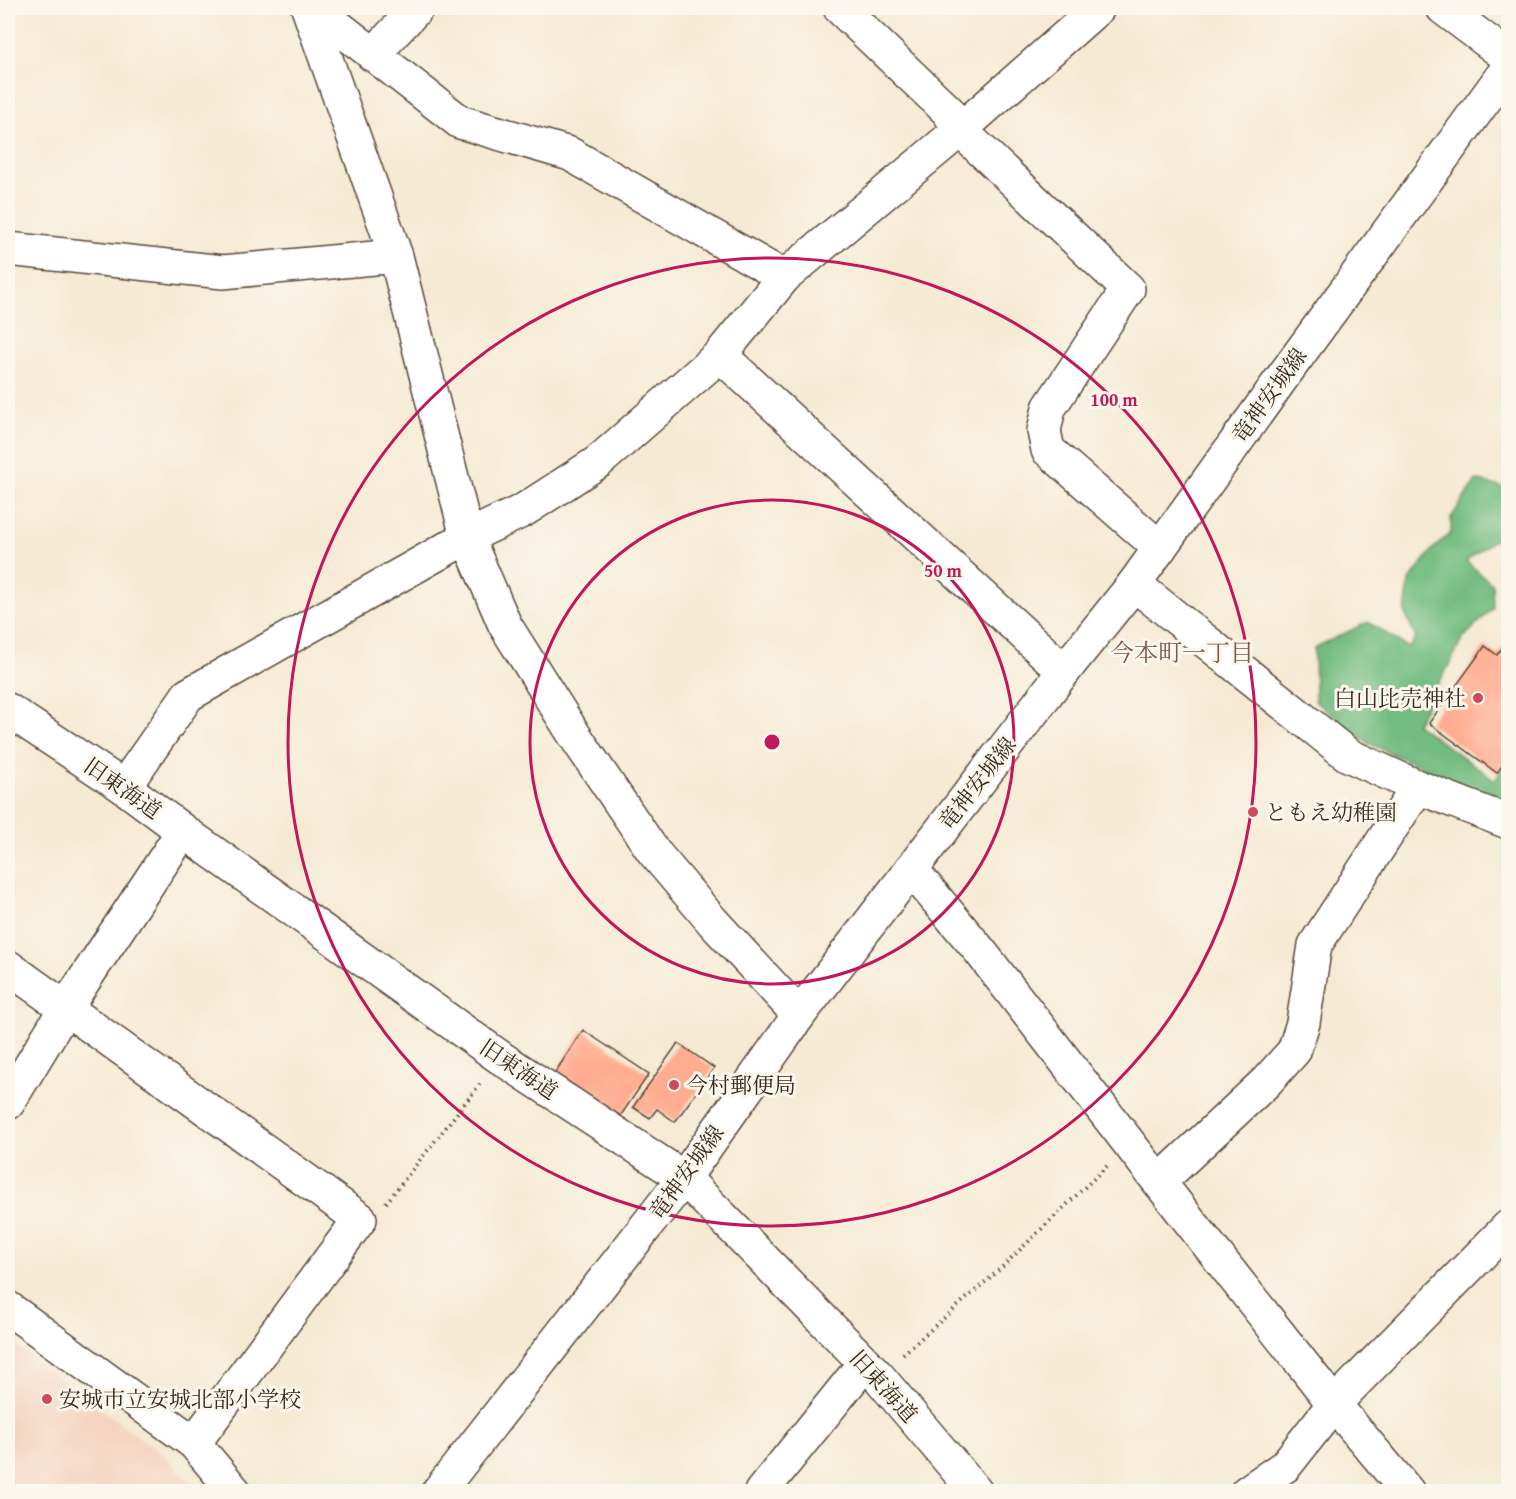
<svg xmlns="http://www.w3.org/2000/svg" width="1516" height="1499" font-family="'Gentium Book Plus','Noto Serif JP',serif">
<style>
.built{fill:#f4d3c0}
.forest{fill:#73bc81;stroke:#577350;stroke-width:1.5}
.building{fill:#ffac90}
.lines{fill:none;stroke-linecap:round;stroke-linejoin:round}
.minor-casing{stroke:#574739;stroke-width:36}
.tertiary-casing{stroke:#574739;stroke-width:36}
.path{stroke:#574739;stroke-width:4;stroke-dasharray:1.5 4.5;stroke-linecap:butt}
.minor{stroke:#fff;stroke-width:33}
.tertiary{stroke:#fff;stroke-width:33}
.ring{fill:none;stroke:#c2185b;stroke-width:3}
.poi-dot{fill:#d1495b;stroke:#fbf7ec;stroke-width:2}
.labels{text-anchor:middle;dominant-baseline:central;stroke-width:6;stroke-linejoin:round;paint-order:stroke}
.street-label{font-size:22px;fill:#3b2a1e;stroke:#fbf7ec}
.poi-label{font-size:22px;fill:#3b2a1e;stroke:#fbf7ec;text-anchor:start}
.neighbourhood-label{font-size:24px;fill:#805846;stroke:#fbf7ec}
.centre{fill:#c2185b;stroke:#fbf7ec;stroke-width:3}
.ring-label{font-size:18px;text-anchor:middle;font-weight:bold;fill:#c2185b;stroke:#fbf7ec;stroke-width:6;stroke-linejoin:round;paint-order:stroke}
</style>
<rect width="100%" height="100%" fill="#fbf7ec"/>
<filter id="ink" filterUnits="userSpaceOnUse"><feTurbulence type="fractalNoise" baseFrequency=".0167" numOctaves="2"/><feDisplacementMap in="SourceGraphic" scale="12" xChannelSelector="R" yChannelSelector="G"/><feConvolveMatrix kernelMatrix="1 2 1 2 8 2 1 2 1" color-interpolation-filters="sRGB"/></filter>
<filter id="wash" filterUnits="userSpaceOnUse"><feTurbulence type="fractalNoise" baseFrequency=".008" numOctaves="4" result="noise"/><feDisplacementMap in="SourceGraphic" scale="24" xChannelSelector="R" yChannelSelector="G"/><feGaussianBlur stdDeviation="1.35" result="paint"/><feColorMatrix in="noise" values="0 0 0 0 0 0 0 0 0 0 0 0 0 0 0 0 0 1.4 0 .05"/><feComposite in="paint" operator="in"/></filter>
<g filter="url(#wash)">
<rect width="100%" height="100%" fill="#f5ead4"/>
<path class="built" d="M 8,1340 L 166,1457 L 197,1491 L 8,1491 Z"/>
<path class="forest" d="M 1476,480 L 1508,489 L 1508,526 L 1499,536 L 1466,561 L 1492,584 L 1493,608 L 1463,638 L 1449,665 L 1416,724 L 1495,780 L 1508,761 L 1508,797 L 1504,804 L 1366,742 L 1315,701 L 1314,648 L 1368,622 L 1409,648 L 1416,638 L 1405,613 L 1409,581 L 1434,548 L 1451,533 L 1451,518 Z"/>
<g id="blocks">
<path class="building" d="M 1508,640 L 1508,758 L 1497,773 L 1429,723 L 1485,646 L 1497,655 Z
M 583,1030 L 649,1074 L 619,1118 L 554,1074 Z
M 678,1043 L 714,1068 L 675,1122 L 657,1109 L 650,1118 L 633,1107 Z"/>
</g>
</g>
<g filter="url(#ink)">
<use href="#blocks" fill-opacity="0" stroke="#574739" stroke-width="1.5"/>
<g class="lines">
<g class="minor-casing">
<path id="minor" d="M 308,8 L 396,256 L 467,537 L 505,625 L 575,736 L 653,851 L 713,922 L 799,1015
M 314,8 L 460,122 L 570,154 L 784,277
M 840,8 L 948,111 L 960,130 L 1128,289 L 1049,408 L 1044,431 L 1048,450 L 1160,548
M 1443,8 L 1508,57
M 373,55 L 417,8
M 8,249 L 223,272 L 396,256
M 720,355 L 1064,671
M 1134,584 L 1348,755 L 1418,787 L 1508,822
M 124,787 L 188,695 L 467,537 L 524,510 L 598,462 L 720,355 L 784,277 L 960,130 L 1098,8
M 911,869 L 980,951 L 1159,1182 L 1334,1404 L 1408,1492
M 8,967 L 360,1219 L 194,1443
M 8,1103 L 65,1009 L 183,831
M 1159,1182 L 1266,1082 L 1294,1051 L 1303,1023 L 1315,945 L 1418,787
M 8,1308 L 194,1443 L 235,1492
M 761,1492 L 865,1363
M 1247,1492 L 1285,1466 L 1334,1404 L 1508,1227"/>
</g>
<g class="tertiary-casing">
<path id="tertiary" d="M 8,710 L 124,787 L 183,831 L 501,1058 L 684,1178 L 878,1376 L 976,1492
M 438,1492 L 684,1178 L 799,1015 L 1064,671 L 1134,584 L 1284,375 L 1508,68"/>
</g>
<path class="path" d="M 386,1203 L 480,1084
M 903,1354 L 1000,1269 L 1107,1166"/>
<use href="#minor" class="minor"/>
<use href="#tertiary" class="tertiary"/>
</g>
</g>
<g class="ring">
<circle cx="772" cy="742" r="242"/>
<circle cx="772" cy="742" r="484"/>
</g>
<g class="poi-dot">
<circle cx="1478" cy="698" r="6"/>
<circle cx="1253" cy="812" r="6"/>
<circle cx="674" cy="1085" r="6"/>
<circle cx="47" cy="1399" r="6"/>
</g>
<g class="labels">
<g class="street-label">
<text transform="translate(1269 395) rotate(-54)">竜神安城線</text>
<text transform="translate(977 783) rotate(-52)">竜神安城線</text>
<text transform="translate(123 788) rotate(35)">旧東海道</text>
<text transform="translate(519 1069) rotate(34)">旧東海道</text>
<text transform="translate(686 1172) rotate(-54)">竜神安城線</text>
<text transform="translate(884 1386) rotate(48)">旧東海道</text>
</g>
<g class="poi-label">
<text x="1466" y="698" text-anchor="end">白山比売神社</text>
<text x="1265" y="812">ともえ幼稚園</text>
<text x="686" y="1085">今村郵便局</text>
<text x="59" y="1399">安城市立安城北部小学校</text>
</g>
<g class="neighbourhood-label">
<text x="1182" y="652">今本町一丁目</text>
</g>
</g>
<circle cx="772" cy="742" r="9" class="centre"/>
<g class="ring-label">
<text x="1114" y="406">100 m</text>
<text x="943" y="577">50 m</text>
</g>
<rect width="1516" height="1499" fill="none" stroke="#fbf7ec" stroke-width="30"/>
</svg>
